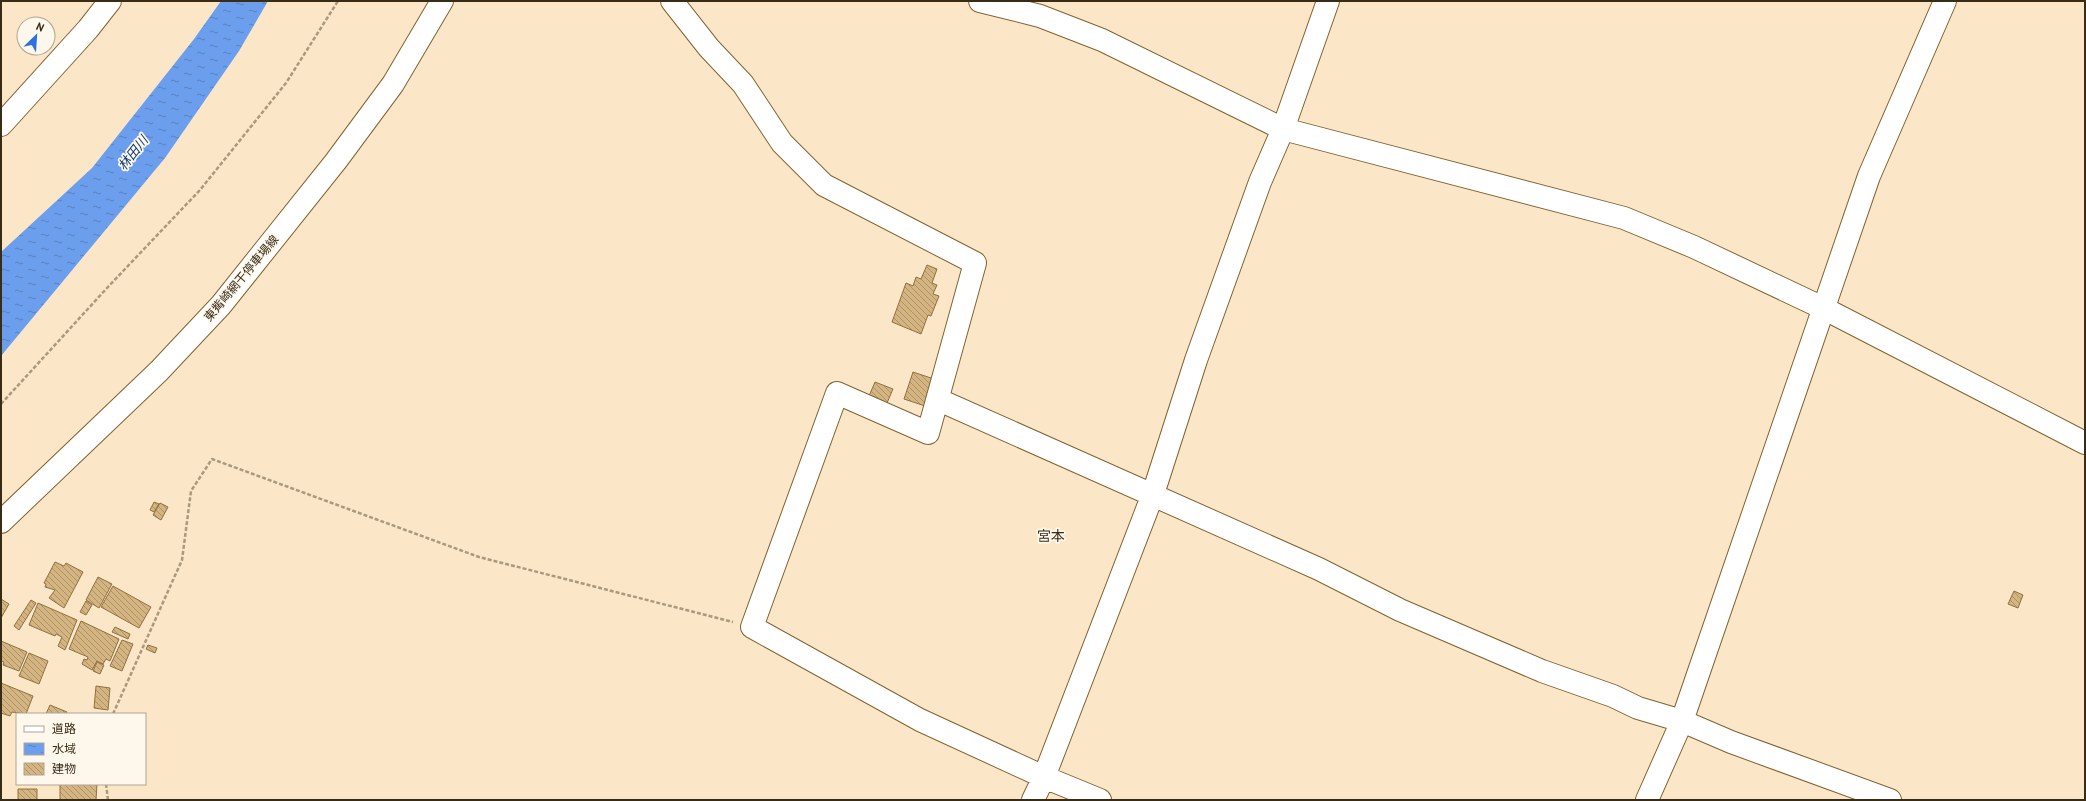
<svg xmlns="http://www.w3.org/2000/svg" width="2086" height="801" font-family="'PT Sans','Noto Sans JP',sans-serif">
<style>
.water{fill:url(#water-ripples)}
.building{fill:url(#building-back-hatch);stroke:#8f713f}
.lines{fill:none;stroke-linecap:round;stroke-linejoin:round}
.minor-casing{stroke:#806331;stroke-width:24}
.major-casing{stroke:#806331;stroke-width:24}
.path{stroke:#aa997e;stroke-width:2.5;stroke-dasharray:4 2;stroke-linecap:butt}
.minor{stroke:#fff;stroke-width:22}
.major{stroke:#fff;stroke-width:22}
.labels{text-anchor:middle;dominant-baseline:central;stroke-width:3.5;stroke-linejoin:round;paint-order:stroke}
.street-label{font-size:12px;fill:#382c17;stroke:#fdf7ec}
.water-label{font-size:13px;font-style:italic;fill:#0d3573;stroke:#fdf7ec}
.quarter-label{font-size:14px;fill:#382c17;stroke:#fdf7ec}
</style>
<defs>
<pattern id="water-ripples" width="26" height="14" patternUnits="userSpaceOnUse"><rect width="26" height="14" fill="#6c9eee"/><path d="M2 4q2-2 4 0t4 0M15 11q2-2 4 0t4 0" fill="none" stroke="#5a81c0"/></pattern>
<pattern id="building-back-hatch" width="6" height="6" patternUnits="userSpaceOnUse"><rect width="6" height="6" fill="#d4b480"/><path d="M-1 5l2 2M0 0l6 6M5-1l2 2" fill="none" stroke="#ad9368"/></pattern>
</defs>
<rect width="100%" height="100%" fill="#fbe7c8"/>
<path class="water" d="M 221,1 L 268,1 L 239,51 L 165,158 L 1,356 L 1,252 L 92,168 L 194,39 Z"/>
<path class="building" d="M 927,265 L 937,269 L 932,283 L 937,285 L 933,294 L 939,296 L 931,316 L 928,315 L 921,334 L 892,322 L 906,283 L 913,286 L 916,277 L 921,279 Z
M 913,372 L 934,379 L 925,406 L 904,399 Z
M 875,382 L 893,389 L 884,410 L 866,403 Z
M 154,502 L 159,504 L 154,512 L 150,510 Z
M 160,503 L 168,507 L 161,520 L 153,515 Z
M 55,562 L 64,566 L 66,563 L 83,572 L 64,608 L 49,598 L 55,590 L 45,587 L 46,584 L 44,583 Z
M 98,577 L 112,584 L 99,608 L 86,600 Z
M 113,586 L 151,607 L 139,628 L 101,607 Z
M 2014,591 L 2023,595 L 2018,608 L 2008,604 Z
M 1,599 L 9,604 L 1,618 Z
M 31,600 L 36,603 L 19,630 L 14,626 Z
M 86,601 L 92,605 L 86,615 L 80,612 Z
M 38,603 L 77,620 L 65,650 L 58,646 L 62,637 L 56,634 L 55,636 L 29,625 Z
M 81,621 L 119,639 L 110,661 L 106,659 L 103,664 L 97,661 L 92,670 L 82,664 L 84,659 L 87,660 L 88,657 L 69,649 Z
M 115,627 L 130,634 L 128,639 L 112,632 Z
M 122,640 L 133,644 L 122,671 L 110,666 Z
M 1,641 L 27,652 L 19,671 L 3,665 L 4,662 L 1,661 Z
M 148,645 L 157,648 L 155,653 L 146,649 Z
M 29,653 L 48,661 L 39,684 L 19,676 Z
M 97,662 L 104,665 L 100,674 L 93,671 Z
M 1,683 L 33,696 L 26,714 L 12,712 L 10,716 L 1,713 Z
M 96,686 L 110,688 L 108,710 L 94,708 Z
M 50,705 L 67,712 L 66,714 L 46,714 Z
M 60,784 L 97,784 L 96,800 L 60,800 Z
M 18,789 L 37,789 L 37,800 L 18,800 Z"/>
<g class="lines">
<g class="minor-casing">
<path id="minor" d="M 672,1 L 709,48 L 743,84 L 782,143 L 824,185 L 975,263 L 928,433 L 837,393 L 752,627 L 920,720 L 1044,777 L 1100,800
M 980,1 L 1040,16 L 1102,40 L 1283,129 L 1624,218 L 1694,247 L 1823,308 L 2085,443
M 1,125 L 88,29 L 110,1
M 939,400 L 1319,569 L 1400,610 L 1542,671 L 1613,696 L 1638,708 L 1682,721 L 1731,742 L 1890,800
M 1033,800 L 1044,777 L 1153,494 L 1196,360 L 1260,182 L 1283,129 L 1328,1
M 1647,800 L 1682,721 L 1869,176 L 1945,1"/>
</g>
<g class="major-casing">
<path id="major" d="M 1,522 L 159,371 L 221,305 L 336,161 L 393,84 L 442,1"/>
</g>
<path class="path" d="M 1,404 L 107,288 L 200,190 L 286,83 L 338,1
M 113,714 L 182,560 L 191,491 L 212,459 L 479,557 L 733,622
M 106,784 L 108,800"/>
<use href="#minor" class="minor"/>
<use href="#major" class="major"/>
</g>
<g class="labels">
<g class="street-label">
<text transform="translate(241 278) rotate(-50)">東觜崎網干停車場線</text>
</g>
<g class="water-label">
<text transform="translate(133 153) rotate(-52)">林田川</text>
</g>
<g class="quarter-label">
<text x="1051" y="536">宮本</text>
</g>
</g>
<rect width="2086" height="801" fill="none" stroke="#382c17" stroke-width="4"/>
<rect x="16" y="713" width="130" height="72" fill="#fdf7ec" stroke="#aea697"/>
<rect x="24" y="726" width="20" height="6" fill="#ffffff" stroke="#aea697"/>
<text x="52" y="733" font-size="12" fill="#382c17">道路</text>
<rect x="24" y="743" width="20" height="12" fill="url(#water-ripples)" stroke="#aea697"/>
<text x="52" y="753" font-size="12" fill="#382c17">水域</text>
<rect x="24" y="763" width="20" height="12" fill="url(#building-back-hatch)" stroke="#aea697"/>
<text x="52" y="773" font-size="12" fill="#382c17">建物</text>
<g transform="translate(36 36) rotate(25)"><circle r="19" fill="#fdf7ec" stroke="#aea697"/>
<path d="M0-3L7 15L0 10L-7 15Z" fill="#2d72de"/>
<text y="-6" font-size="11" font-weight="bold" text-anchor="middle" fill="#382c17">N</text>
</g>
</svg>
